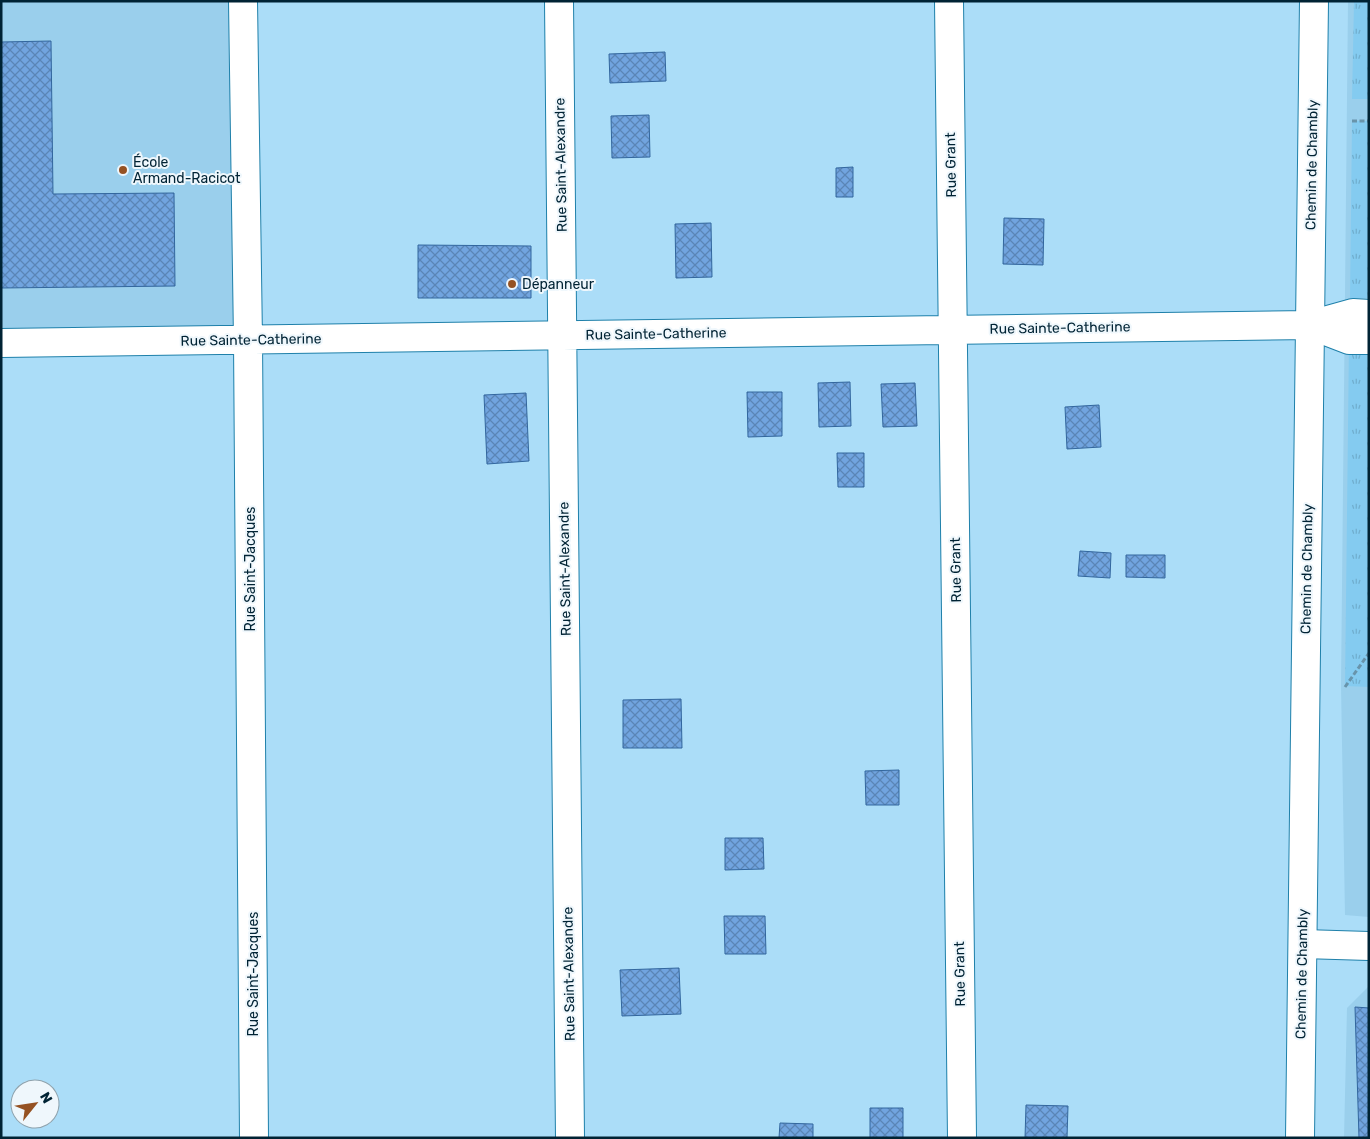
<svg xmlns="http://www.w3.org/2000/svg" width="1370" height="1139" font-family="Rubik,sans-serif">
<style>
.built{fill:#9acfec}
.grass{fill:url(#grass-tufts)}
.building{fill:url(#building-cross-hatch);stroke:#32669e}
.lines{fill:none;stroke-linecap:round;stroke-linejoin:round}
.minor-casing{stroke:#1f80aa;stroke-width:30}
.major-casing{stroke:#1f80aa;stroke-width:30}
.path{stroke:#6894ab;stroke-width:3;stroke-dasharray:5 2.5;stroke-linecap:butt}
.minor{stroke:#fff;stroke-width:28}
.major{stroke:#fff;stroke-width:28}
.poi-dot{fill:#955223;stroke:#eff7fc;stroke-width:2}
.labels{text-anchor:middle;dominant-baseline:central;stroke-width:4;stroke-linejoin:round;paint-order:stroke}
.poi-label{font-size:14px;fill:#002334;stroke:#eff7fc;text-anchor:start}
.street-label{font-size:14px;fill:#002334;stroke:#eff7fc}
</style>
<defs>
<pattern id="grass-tufts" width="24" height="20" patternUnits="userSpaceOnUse" patternTransform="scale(1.25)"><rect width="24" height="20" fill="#84cbf0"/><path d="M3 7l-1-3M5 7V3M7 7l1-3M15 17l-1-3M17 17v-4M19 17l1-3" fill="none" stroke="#70aece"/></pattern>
<pattern id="building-cross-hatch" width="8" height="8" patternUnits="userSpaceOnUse" patternTransform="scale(1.25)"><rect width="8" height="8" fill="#71a4df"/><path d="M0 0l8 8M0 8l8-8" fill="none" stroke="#5a85b6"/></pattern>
</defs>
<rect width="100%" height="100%" fill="#abddf8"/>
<path class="built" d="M 1,1 L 243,1 L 248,340 L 1,343 Z
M 1348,1 L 1369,1 L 1369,917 L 1345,915 L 1341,685 Z
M 1369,986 L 1369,1138 L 1344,1138 L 1347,1008 Z"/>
<path class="grass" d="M 1354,1 L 1369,1 L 1369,99 L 1352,99 Z
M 1352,121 L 1369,121 L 1369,298 L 1350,298 Z
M 1349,340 L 1369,340 L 1369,687 L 1345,686 Z"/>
<path class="building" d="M 51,41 L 53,194 L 174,193 L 175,286 L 1,288 L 1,42 Z
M 665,52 L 666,81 L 610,83 L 609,54 Z
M 649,115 L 650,157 L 612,158 L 611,116 Z
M 853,167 L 853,197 L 836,197 L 836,168 Z
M 1004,218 L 1044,219 L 1043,265 L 1003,264 Z
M 711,223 L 712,277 L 676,278 L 675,224 Z
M 418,245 L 531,246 L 531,298 L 418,298 Z
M 850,382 L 851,426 L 819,427 L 818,383 Z
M 915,383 L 917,426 L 883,427 L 881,384 Z
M 747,392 L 782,392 L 782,436 L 748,437 Z
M 526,393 L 529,461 L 487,464 L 484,395 Z
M 1099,405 L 1101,447 L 1067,449 L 1065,407 Z
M 837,453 L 864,453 L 864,487 L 838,487 Z
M 1080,551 L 1111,553 L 1110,578 L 1078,576 Z
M 1126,555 L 1165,555 L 1165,578 L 1126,577 Z
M 681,699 L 682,748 L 623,748 L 623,700 Z
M 899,770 L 899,805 L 866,805 L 865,771 Z
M 725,838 L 763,838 L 764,869 L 725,870 Z
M 724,916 L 765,916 L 766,954 L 725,954 Z
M 679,968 L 681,1014 L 622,1016 L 620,970 Z
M 1355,1007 L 1369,1008 L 1369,1138 L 1359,1138 Z
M 1026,1105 L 1068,1106 L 1067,1138 L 1025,1138 Z
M 870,1108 L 903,1108 L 903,1138 L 870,1138 Z
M 780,1123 L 813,1124 L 813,1138 L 779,1138 Z"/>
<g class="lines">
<g class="minor-casing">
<path id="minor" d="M 243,1 L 248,340 L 254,1138
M 559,1 L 570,1138
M 949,1 L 962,1138
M 1310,325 L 1349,340 L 1369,340
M 1,343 L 1310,325 L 1353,313 L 1369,314
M 1303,944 L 1369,946"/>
</g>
<g class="major-casing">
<path id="major" d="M 1300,1138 L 1314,1"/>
</g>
<path class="path" d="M 1352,121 L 1369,121
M 1345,687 L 1369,653"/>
<use href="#minor" class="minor"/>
<use href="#major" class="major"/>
</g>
<g class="poi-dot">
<circle cx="123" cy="170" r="5"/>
<circle cx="512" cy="284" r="5"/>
</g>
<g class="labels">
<g class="poi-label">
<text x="133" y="162">École<tspan x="133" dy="16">Armand-Racicot</tspan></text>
<text x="522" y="284">Dépanneur</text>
</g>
<g class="street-label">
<text transform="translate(561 165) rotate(-91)">Rue Saint-Alexandre</text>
<text transform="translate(951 165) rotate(-91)">Rue Grant</text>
<text transform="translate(1312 165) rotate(-89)">Chemin de Chambly</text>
<text transform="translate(1060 328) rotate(-1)">Rue Sainte-Catherine</text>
<text transform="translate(656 334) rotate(-1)">Rue Sainte-Catherine</text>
<text transform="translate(251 340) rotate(-1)">Rue Sainte-Catherine</text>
<text transform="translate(250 569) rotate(-90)">Rue Saint-Jacques</text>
<text transform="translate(565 569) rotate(-91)">Rue Saint-Alexandre</text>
<text transform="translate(1307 569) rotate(-89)">Chemin de Chambly</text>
<text transform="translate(956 570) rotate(-91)">Rue Grant</text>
<text transform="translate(253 974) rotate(-90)">Rue Saint-Jacques</text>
<text transform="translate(569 974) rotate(-91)">Rue Saint-Alexandre</text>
<text transform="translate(960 974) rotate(-91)">Rue Grant</text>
<text transform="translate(1302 974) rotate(-89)">Chemin de Chambly</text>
</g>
</g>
<rect width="1370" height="1139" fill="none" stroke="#002334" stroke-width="5"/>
<g transform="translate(35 1104) rotate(60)"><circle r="24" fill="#eff7fc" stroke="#8fa2ac"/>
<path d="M0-4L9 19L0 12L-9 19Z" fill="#955223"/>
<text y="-8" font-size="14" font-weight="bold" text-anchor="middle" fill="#002334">N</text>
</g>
</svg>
